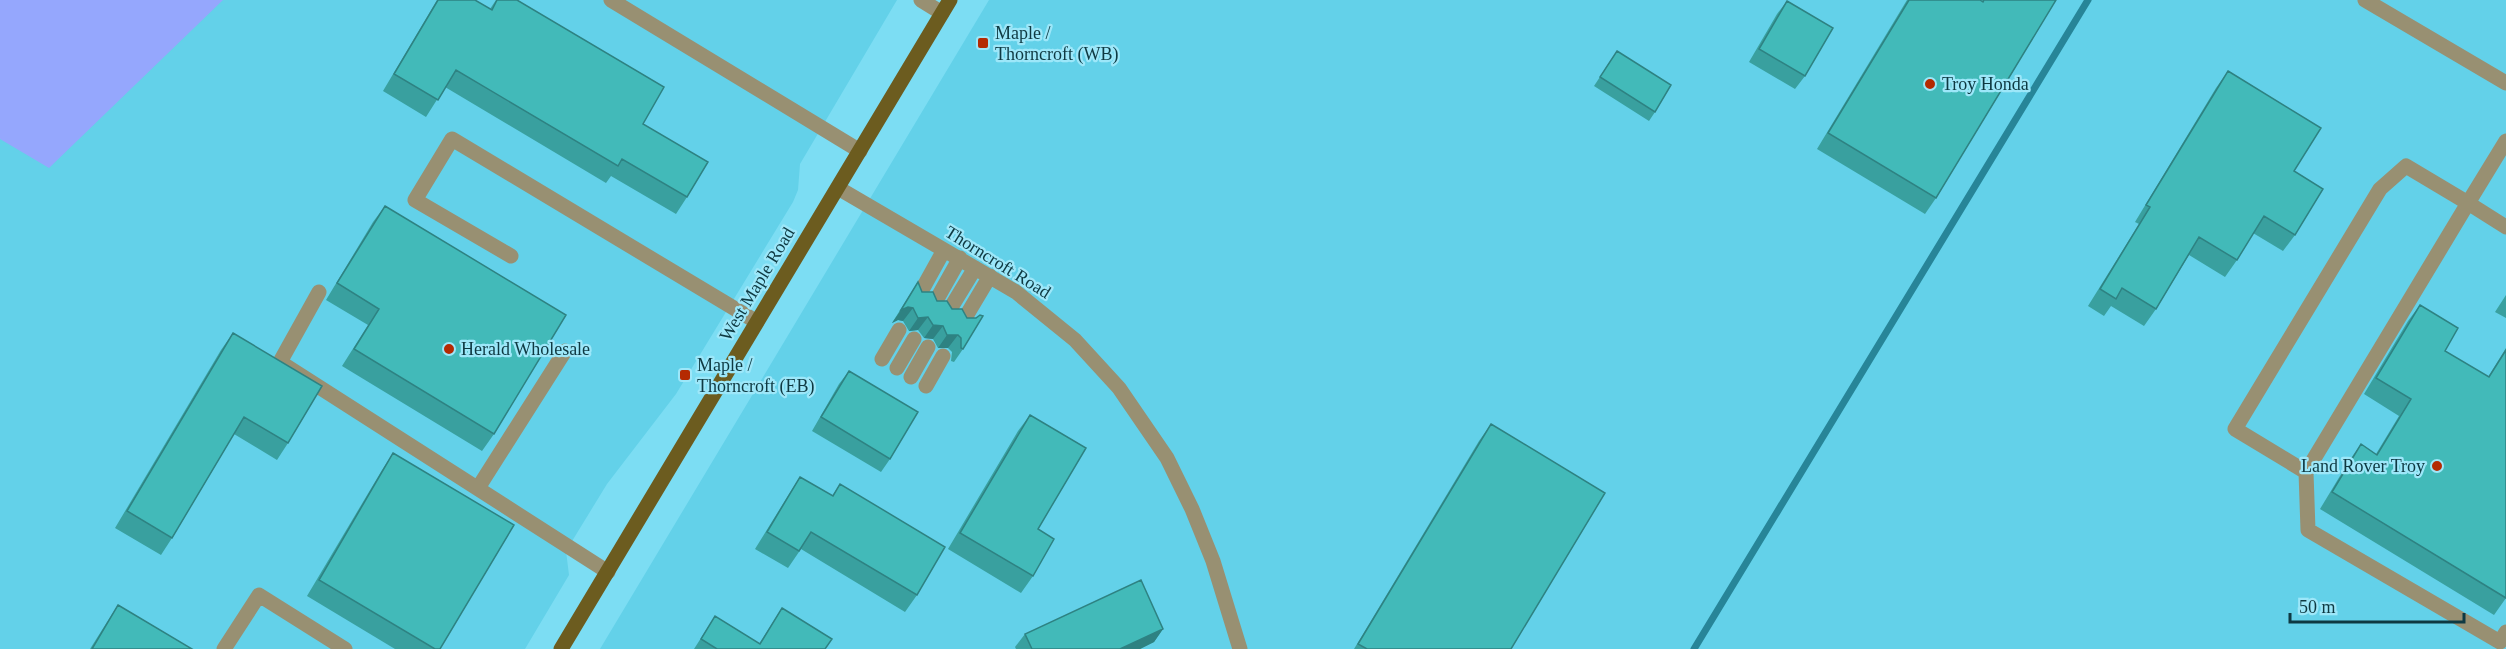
<svg xmlns="http://www.w3.org/2000/svg" width="2506" height="649" font-family="'Times New Roman',serif">
<style>
.built{fill:#63d1e9}
.green{fill:#95a7fd}
.lines{fill:none;stroke-linecap:round;stroke-linejoin:round}
.stream{stroke:#278598;stroke-width:7}
.minor{stroke:#989072;stroke-width:15}
.major{stroke:#6c5c1f;stroke-width:15}
.wall{fill:#39a09f}
.shaded-wall{fill:#2e8282}
.building{fill:#42bab9;stroke:#2e8282;stroke-width:1.5}
.poi-dot{fill:#b42a02;stroke:#9de7f9;stroke-width:2}
.labels{text-anchor:middle;dominant-baseline:central;stroke-width:4.5;stroke-linejoin:round;paint-order:stroke}
.poi-label{font-size:18px;fill:#0e3942;stroke:#9de7f9;text-anchor:start}
.street-label{font-size:18px;fill:#0e3942;stroke:#9de7f9}
</style>
<rect width="100%" height="100%" fill="#7cddf3"/>
<path class="built" d="M 0,0 L 897,0 L 800,164 L 798,190 L 793,202 L 676,394 L 607,484 L 566,551 L 569,575 L 525,649 L 0,649 Z
M 989,0 L 2506,0 L 2506,649 L 600,649 Z"/>
<path class="green" d="M 0,0 L 223,0 L 49,168 L 0,139 Z"/>
<g class="lines">
<path class="stream" d="M 1694,649 L 2088,0"/>
<path class="minor" d="M 611,0 L 860,151
M 921,0 L 942,13
M 2365,0 L 2506,83
M 2506,141 L 2468,203 L 2506,227
M 838,188 L 1016,292 L 1075,340 L 1119,388 L 1167,458 L 1192,509 L 1213,561 L 1240,649
M 511,256 L 415,200 L 452,139 L 757,322
M 319,292 L 280,362 L 608,572
M 918,297 L 944,250
M 933,306 L 960,258
M 947,314 L 975,268
M 962,323 L 990,276
M 882,359 L 899,330
M 897,368 L 914,339
M 911,377 L 928,347
M 926,386 L 943,356
M 2306,472 L 2235,429 L 2380,189 L 2406,166 L 2468,203 L 2306,472 L 2308,530 L 2500,642 L 2506,632
M 478,488 L 565,351
M 224,649 L 259,595 L 345,649"/>
<path class="major" d="M 561,649 L 950,0"/>
</g>
<path class="wall" d="M 437,0 L 475,0 L 490,9 L 496,0 L 517,0 L 643,124 L 687,197 L 676,214 L 611,176 L 606,183 L 445,87 L 426,117 L 383,91 Z
M 1907,0 L 1980,0 L 1981,1 L 1982,0 L 2056,0 L 1936,198 L 1925,214 L 1817,149 Z
M 1787,1 L 1805,76 L 1795,89 L 1749,62 L 1777,14 Z
M 1617,51 L 1655,112 L 1649,121 L 1594,86 Z
M 2228,71 L 2294,171 L 2295,235 L 2283,251 L 2253,233 L 2237,260 L 2225,277 L 2189,255 L 2156,309 L 2144,326 L 2111,306 L 2104,316 L 2088,306 L 2139,224 L 2135,222 L 2216,88 Z
M 385,206 L 494,434 L 482,451 L 342,366 L 368,325 L 326,300 L 373,222 Z
M 918,282 L 922,292 L 937,301 L 952,309 L 962,309 L 963,349 L 954,362 L 951,361 L 952,352 L 948,348 L 938,348 L 933,339 L 924,338 L 918,330 L 909,331 L 903,321 L 898,320 L 892,323 L 909,296 Z
M 2506,295 L 2506,318 L 2495,312 Z
M 2420,305 L 2445,351 L 2488,377 L 2506,348 L 2506,598 L 2494,615 L 2320,509 L 2349,461 L 2361,444 L 2376,454 L 2399,416 L 2364,394 L 2408,321 Z
M 233,333 L 288,443 L 277,460 L 234,434 L 172,538 L 161,555 L 115,528 L 221,350 Z
M 849,371 L 890,459 L 881,472 L 812,431 L 839,384 Z
M 1030,415 L 1038,529 L 1033,576 L 1021,593 L 948,549 L 1018,431 Z
M 1491,424 L 1511,649 L 1354,649 L 1479,441 Z
M 393,453 L 440,649 L 395,649 L 307,596 L 382,470 Z
M 800,477 L 832,496 L 840,484 L 917,595 L 905,612 L 801,549 L 788,568 L 755,549 L 789,494 Z
M 118,605 L 192,649 L 90,649 L 107,622 Z
M 782,608 L 825,649 L 694,649 L 715,616 L 759,644 Z
M 1163,629 L 1154,642 L 1140,649 L 1016,649 L 1015,647 L 1025,634 Z"/>
<path class="shaded-wall" d="M 908,307 L 913,308 L 903,321 L 898,320 L 892,323 L 901,310 Z
M 928,317 L 918,330 L 909,331 L 918,318 Z
M 933,325 L 943,326 L 933,339 L 924,338 Z
M 947,335 L 958,335 L 948,348 L 938,348 Z
M 1163,629 L 1154,642 L 1140,649 L 1120,649 Z"/>
<path class="building" d="M 438,0 L 475,0 L 492,10 L 497,0 L 517,0 L 664,87 L 643,124 L 708,162 L 687,197 L 622,159 L 618,166 L 456,70 L 438,100 L 394,74 Z
M 1909,0 L 1980,0 L 1983,2 L 1984,0 L 2056,0 L 1936,198 L 1828,133 Z
M 1787,1 L 1833,28 L 1805,76 L 1759,49 Z
M 1617,51 L 1671,85 L 1655,112 L 1600,77 Z
M 2228,71 L 2321,128 L 2294,171 L 2323,189 L 2295,235 L 2264,216 L 2237,260 L 2199,237 L 2156,309 L 2122,288 L 2116,299 L 2100,289 L 2150,207 L 2146,205 Z
M 385,206 L 566,315 L 494,434 L 354,349 L 379,309 L 337,283 Z
M 918,282 L 922,292 L 933,292 L 937,301 L 947,301 L 952,309 L 962,309 L 967,318 L 976,318 L 980,315 L 983,316 L 963,349 L 961,348 L 961,338 L 958,335 L 947,335 L 943,326 L 933,325 L 928,317 L 918,318 L 913,308 L 908,307 L 901,310 Z
M 2420,305 L 2458,328 L 2445,351 L 2489,377 L 2506,350 L 2506,598 L 2332,492 L 2361,444 L 2377,455 L 2411,399 L 2376,378 Z
M 233,333 L 322,386 L 288,443 L 244,417 L 172,538 L 127,511 Z
M 849,371 L 918,412 L 890,459 L 821,417 Z
M 1030,415 L 1086,448 L 1038,529 L 1054,539 L 1033,576 L 960,533 Z
M 1491,424 L 1605,493 L 1511,649 L 1367,649 L 1358,644 Z
M 393,453 L 514,525 L 440,649 L 435,649 L 319,580 Z
M 800,477 L 833,496 L 840,484 L 945,547 L 917,595 L 811,532 L 799,551 L 767,532 Z
M 1141,580 L 1163,629 L 1120,649 L 1032,649 L 1025,634 Z
M 118,605 L 192,649 L 92,649 Z
M 782,608 L 832,639 L 825,649 L 717,649 L 701,639 L 715,616 L 760,644 Z"/>
<g class="poi-dot">
<rect x="977" y="37" width="12" height="12" rx="3"/>
<circle cx="1930" cy="84" r="6"/>
<circle cx="449" cy="349" r="6"/>
<rect x="679" y="369" width="12" height="12" rx="3"/>
<circle cx="2437" cy="466" r="6"/>
</g>
<g class="labels">
<g class="poi-label">
<text x="995" y="33">Maple /<tspan x="995" dy="21">Thorncroft (WB)</tspan></text>
<text x="1942" y="84">Troy Honda</text>
<text x="461" y="349">Herald Wholesale</text>
<text x="697" y="365">Maple /<tspan x="697" dy="21">Thorncroft (EB)</tspan></text>
<text x="2425" y="466" text-anchor="end">Land Rover Troy</text>
</g>
<g class="street-label">
<text transform="translate(998 262) rotate(32)">Thorncroft Road</text>
<text transform="translate(757 284) rotate(-59)">West Maple Road</text>
</g>
</g>
<path d="M2290 613v9h174v-9" fill="none" stroke="#0e3942" stroke-width="3"/>
<text x="2299" y="613" font-size="18" fill="#0e3942" stroke="#9de7f9" stroke-width="4.5" paint-order="stroke">50 m</text>
</svg>
